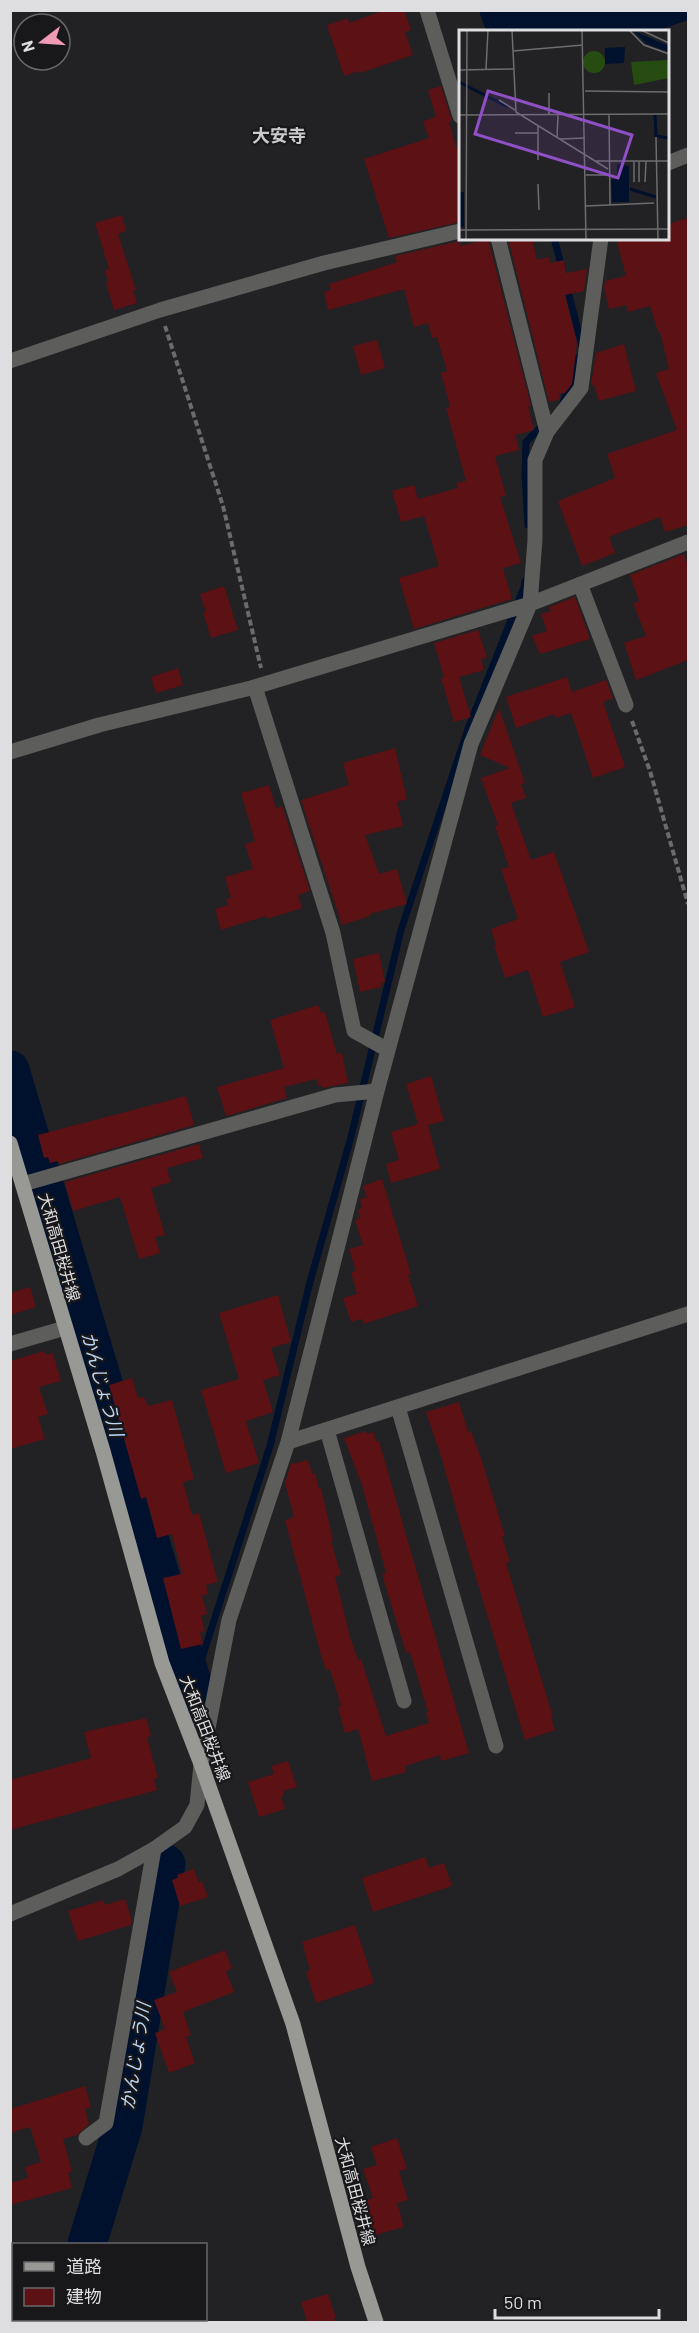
<svg xmlns="http://www.w3.org/2000/svg" width="699" height="2333" font-family="Barlow,'Noto Sans JP',sans-serif">
<style>
.water{fill:#00112e}
.lines{fill:none;stroke-linecap:round;stroke-linejoin:round}
.stream{stroke:#00112e;stroke-width:7}
.river{stroke:#00112e;stroke-width:39}
.building{fill:#5c1115}
.path{stroke:#6b6a6d;stroke-width:4;stroke-dasharray:6 3;stroke-linecap:butt}
.minor{stroke:#5d5d5b;stroke-width:15}
.tertiary{stroke:#5d5d5b;stroke-width:15}
.primary{stroke:#989895;stroke-width:15}
.labels{text-anchor:middle;dominant-baseline:central;stroke-width:4.5;stroke-linejoin:round;paint-order:stroke}
.street-label{font-size:16px;fill:#dedee0;stroke:#18181a}
.neighbourhood-label{font-size:18px;font-weight:bold;fill:#cacacd;stroke:#18181a}
.water-label{font-size:18px;font-style:italic;fill:#bcd6f8;stroke:#18181a}
.inset-river{fill:none;stroke:#00112e;stroke-width:3}
.inset-road{fill:none;stroke:#6d6d6f;stroke-width:1.5}
.view{fill:#8f50c6;fill-opacity:0.15;stroke:#8f50c6;stroke-width:3}
.inset-edge{fill:none;stroke:#dedee0;stroke-width:3}
</style>
<rect width="100%" height="100%" fill="#222124"/>
<path class="water" d="M 688,10 L 688,20 L 656,31 L 486,31 L 479,11 Z"/>
<g class="lines">
<path class="stream" d="M 554,238 L 562,268
M 567,287 L 582,346
M 563,403 L 579,357
M 528,525 L 525,474 L 526,442 L 544,424
M 193,1686 L 270,1446 L 310,1282 L 351,1137 L 401,930 L 468,729 L 524,587 L 525,581"/>
<path class="river" d="M 10,1070 L 193,1686 L 192,1699
M 87,2244 L 123,2126 L 166,1864
M 66,2322 L 67,2320"/>
</g>
<path class="building" d="M 385,10 L 404,10 L 411,30 L 405,32 L 413,55 L 360,73 L 359,71 L 344,76 L 327,25 L 348,18 L 349,23 Z
M 441,86 L 452,121 L 449,122 L 460,160 L 460,222 L 389,238 L 364,159 L 429,138 L 423,121 L 436,117 L 428,90 Z
M 122,215 L 126,231 L 118,234 L 136,290 L 133,291 L 137,303 L 114,310 L 106,283 L 108,282 L 105,270 L 109,269 L 95,223 Z
M 688,218 L 688,525 L 665,532 L 660,517 L 609,537 L 615,553 L 582,566 L 558,501 L 615,478 L 607,454 L 677,430 L 656,373 L 669,369 L 660,332 L 658,332 L 650,306 L 628,312 L 626,305 L 609,309 L 604,288 L 605,281 L 626,276 L 616,238 L 668,238 L 668,224 Z
M 508,238 L 532,238 L 537,260 L 549,257 L 550,263 L 564,260 L 566,273 L 587,269 L 584,291 L 565,295 L 577,343 L 572,384 L 565,393 L 559,394 L 560,399 L 549,402 Z
M 488,239 L 531,406 L 528,407 L 534,430 L 515,435 L 519,450 L 495,456 L 506,496 L 500,497 L 521,563 L 503,568 L 512,599 L 414,629 L 399,578 L 439,566 L 424,516 L 401,522 L 392,491 L 414,485 L 418,499 L 458,488 L 456,483 L 466,481 L 446,408 L 450,407 L 441,373 L 447,371 L 437,337 L 432,338 L 428,323 L 414,327 L 404,289 L 328,310 L 324,292 L 331,290 L 329,284 L 397,262 L 395,256 L 460,241 L 460,246 Z
M 377,340 L 385,368 L 361,375 L 353,346 Z
M 624,344 L 636,391 L 599,401 L 594,385 L 591,385 L 596,353 Z
M 684,554 L 688,567 L 688,660 L 636,680 L 624,643 L 646,636 L 633,603 L 639,601 L 630,575 Z
M 224,586 L 238,630 L 211,638 L 203,613 L 206,612 L 200,594 Z
M 575,597 L 590,639 L 540,654 L 532,636 L 547,631 L 541,614 L 551,611 L 549,607 Z
M 478,630 L 487,657 L 481,659 L 484,670 L 459,677 L 471,717 L 454,722 L 441,678 L 444,677 L 434,643 Z
M 178,668 L 183,685 L 156,693 L 151,677 Z
M 567,677 L 572,692 L 606,680 L 613,698 L 603,702 L 625,767 L 593,778 L 571,713 L 556,718 L 554,714 L 516,728 L 506,697 Z
M 499,708 L 525,783 L 521,784 L 526,798 L 511,803 L 531,860 L 554,852 L 589,952 L 560,962 L 575,1007 L 543,1017 L 528,970 L 505,978 L 494,946 L 496,945 L 491,929 L 518,919 L 501,869 L 509,867 L 495,826 L 498,825 L 481,778 L 510,768 L 480,755 Z
M 395,748 L 407,799 L 397,802 L 403,826 L 365,835 L 379,874 L 397,869 L 407,904 L 370,914 L 370,916 L 342,925 L 301,800 L 349,785 L 343,763 Z
M 269,785 L 276,808 L 282,806 L 310,891 L 298,895 L 302,908 L 267,919 L 266,916 L 221,930 L 215,909 L 228,905 L 226,899 L 231,898 L 225,877 L 253,869 L 245,844 L 255,841 L 241,793 Z
M 379,953 L 385,982 L 381,983 L 381,987 L 360,992 L 353,959 Z
M 318,1005 L 321,1013 L 325,1012 L 337,1054 L 342,1053 L 348,1083 L 322,1088 L 321,1085 L 318,1086 L 317,1079 L 284,1087 L 287,1098 L 226,1116 L 217,1087 L 284,1068 L 270,1020 Z
M 431,1076 L 444,1121 L 428,1125 L 440,1169 L 391,1183 L 386,1164 L 399,1160 L 391,1132 L 418,1124 L 406,1084 Z
M 186,1096 L 194,1125 L 59,1164 L 58,1161 L 50,1163 L 48,1157 L 44,1158 L 38,1135 Z
M 199,1144 L 203,1158 L 167,1168 L 171,1182 L 151,1188 L 165,1235 L 155,1237 L 160,1253 L 139,1259 L 120,1197 L 73,1211 L 65,1182 Z
M 382,1179 L 411,1274 L 408,1275 L 418,1306 L 364,1324 L 362,1319 L 351,1322 L 343,1298 L 357,1294 L 351,1272 L 356,1271 L 349,1249 L 363,1245 L 355,1220 L 360,1218 L 358,1210 L 362,1208 L 360,1199 L 367,1197 L 363,1186 Z
M 30,1287 L 36,1307 L 10,1315 L 10,1293 Z
M 278,1295 L 291,1342 L 271,1348 L 280,1375 L 263,1380 L 273,1412 L 246,1421 L 259,1463 L 226,1473 L 201,1390 L 239,1379 L 219,1313 Z
M 44,1351 L 46,1355 L 53,1353 L 61,1381 L 39,1387 L 48,1414 L 38,1417 L 45,1439 L 10,1449 L 10,1361 Z
M 132,1378 L 138,1398 L 144,1397 L 148,1406 L 172,1400 L 194,1479 L 183,1482 L 192,1515 L 199,1513 L 218,1582 L 206,1585 L 208,1594 L 202,1596 L 207,1614 L 201,1616 L 205,1631 L 200,1632 L 203,1644 L 181,1649 L 163,1578 L 182,1574 L 172,1534 L 157,1538 L 146,1497 L 141,1499 L 109,1385 Z
M 459,1402 L 468,1432 L 471,1431 L 482,1461 L 505,1536 L 502,1537 L 510,1562 L 506,1563 L 553,1717 L 551,1717 L 555,1730 L 525,1740 L 467,1548 L 441,1456 L 426,1412 Z
M 366,1431 L 367,1434 L 373,1432 L 376,1441 L 379,1441 L 469,1753 L 441,1761 L 440,1755 L 405,1766 L 406,1772 L 372,1781 L 358,1729 L 345,1733 L 338,1707 L 341,1706 L 330,1669 L 326,1670 L 321,1655 L 285,1520 L 294,1517 L 285,1483 L 291,1464 L 308,1460 L 312,1474 L 315,1473 L 319,1489 L 321,1488 L 325,1505 L 333,1540 L 331,1541 L 341,1575 L 335,1576 L 350,1637 L 358,1660 L 361,1659 L 386,1736 L 429,1723 L 426,1712 L 428,1712 L 410,1652 L 406,1653 L 382,1574 L 386,1573 L 362,1485 L 344,1438 Z
M 146,1718 L 151,1736 L 147,1737 L 158,1778 L 154,1779 L 157,1790 L 10,1830 L 10,1780 L 91,1758 L 84,1732 Z
M 288,1761 L 297,1787 L 283,1791 L 284,1795 L 281,1796 L 285,1809 L 259,1817 L 248,1782 L 274,1774 L 271,1766 Z
M 425,1857 L 429,1868 L 444,1863 L 452,1886 L 373,1912 L 362,1878 Z
M 194,1869 L 199,1883 L 202,1881 L 208,1897 L 180,1906 L 172,1880 L 178,1878 L 177,1875 Z
M 125,1899 L 132,1920 L 131,1925 L 78,1941 L 68,1911 L 103,1900 L 105,1905 Z
M 355,1925 L 374,1983 L 316,2003 L 306,1972 L 310,1970 L 302,1942 Z
M 225,1950 L 232,1968 L 226,1971 L 234,1992 L 183,2012 L 191,2035 L 186,2037 L 195,2063 L 169,2073 L 155,2033 L 165,2029 L 154,2000 L 177,1992 L 169,1972 Z
M 85,2086 L 91,2107 L 85,2109 L 89,2124 L 77,2135 L 63,2139 L 72,2172 L 68,2173 L 72,2188 L 10,2205 L 10,2183 L 28,2178 L 25,2167 L 41,2162 L 30,2127 L 10,2133 L 10,2109 Z
M 397,2138 L 407,2169 L 399,2171 L 408,2200 L 397,2203 L 404,2227 L 375,2235 L 366,2204 L 366,2200 L 373,2198 L 363,2169 L 377,2165 L 371,2147 Z
M 328,2294 L 336,2318 L 334,2319 L 335,2322 L 307,2322 L 301,2302 Z"/>
<g class="lines">
<path class="path" d="M 165,326 L 223,506 L 261,668
M 632,721 L 650,771 L 688,904"/>
<path class="minor" d="M 427,10 L 460,116
M 668,163 L 688,155
M 498,238 L 547,432
M 10,361 L 160,310 L 324,263 L 460,231
M 580,584 L 626,705
M 255,687 L 333,933 L 354,1031 L 388,1050
M 10,752 L 99,725 L 251,688 L 530,604 L 688,542
M 23,1184 L 335,1095 L 377,1091
M 10,1344 L 65,1328
M 398,1407 L 496,1746
M 327,1430 L 404,1701
M 288,1442 L 688,1314
M 201,1764 L 229,1620 L 288,1442 L 377,1091 L 471,744 L 530,604 L 535,540 L 535,460 L 547,432 L 581,388 L 601,238
M 86,2138 L 106,2123 L 154,1849"/>
<path class="tertiary" d="M 10,1914 L 118,1869 L 154,1849 L 185,1827 L 197,1805 L 201,1764"/>
<path class="primary" d="M 10,1143 L 103,1451 L 162,1663 L 201,1764 L 293,2024 L 358,2267 L 376,2322"/>
</g>
<g class="labels">
<g class="street-label">
<text transform="translate(60 1247) rotate(74)">大和高田桜井線</text>
<text transform="translate(206 1728) rotate(69)">大和高田桜井線</text>
<text transform="translate(356 2191) rotate(75)">大和高田桜井線</text>
</g>
<g class="neighbourhood-label">
<text x="279" y="135">大安寺</text>
</g>
<g class="water-label">
<text transform="translate(103 1384) rotate(74)">かんじょう川</text>
<text transform="translate(135 2056) rotate(-81)">かんじょう川</text>
</g>
</g>
<g transform="translate(459 30)">
<rect width="210" height="210" fill="#222124"/>
<path d="M124 32a11 11 0 1 1 22 0a11 11 0 1 1-22 0ZM 210,30 L 210,48 L 175,55 L 172,32 Z" fill="#264c12"/>
<path d="M 173,0 L 210,16 L 210,22 L 188,14 ZM 166,17 L 165,33 L 146,34 L 146,18 ZM 158,134 L 170,136 L 170,172 L 153,172 L 152,150 L 158,149 ZM 0,162 L 5,162 L 5,197 L 0,197 Z" fill="#00112e"/>
<path class="inset-river" d="M 0,52 L 49,77M 196,85 L 197,106 L 210,108M 171,159 L 197,167"/>
<path class="inset-road" d="M 53,0 L 57,82 L 149,139M 123,0 L 127,210M 170,0 L 185,15 L 210,24M 182,0 L 210,13M 54,21 L 124,15M 27,39 L 29,0M 0,40 L 54,39M 126,61 L 210,62M 40,70 L 56,80M 90,84 L 90,63M 150,84 L 151,175M 0,85 L 210,84M 79,96 L 79,130M 56,103 L 79,103M 197,107 L 199,210M 98,108 L 99,85M 101,109 L 126,108M 136,131 L 210,131M 175,131 L 175,152M 127,145 L 150,145M 180,152 L 180,131M 186,152 L 187,131M 79,154 L 80,180M 127,176 L 195,173M 0,200 L 210,199M 7,210 L 8,0"/>
<path class="view" d="M 29,61 L 173,105 L 159,148 L 16,104 Z"/>
<rect width="210" height="210" class="inset-edge"/>
</g>
<rect width="699" height="2333" fill="none" stroke="#dedee0" stroke-width="24"/>
<rect x="12" y="2243" width="195" height="78" fill="#18181a" stroke="#676769" stroke-width="1.5"/>
<rect x="24" y="2262" width="30" height="9" fill="#989895" stroke="#676769" stroke-width="1.5"/>
<text x="66" y="2273" font-size="18" fill="#dedee0">道路</text>
<rect x="24" y="2288" width="30" height="18" fill="#5c1115" stroke="#676769" stroke-width="1.5"/>
<text x="66" y="2303" font-size="18" fill="#dedee0">建物</text>
<g transform="translate(42 42) rotate(253)"><circle r="28" fill="#18181a" stroke="#676769" stroke-width="1.5"/>
<path d="M0-4.5L10 22L0 15L-10 22Z" fill="#f09ab6"/>
<text y="-9" font-size="16" font-weight="bold" text-anchor="middle" fill="#dedee0">N</text>
</g>
<path d="M495 2309v9h164v-9" fill="none" stroke="#dedee0" stroke-width="3"/>
<text x="504" y="2309" font-size="18" fill="#dedee0" stroke="#18181a" stroke-width="4.5" paint-order="stroke">50 m</text>
</svg>
